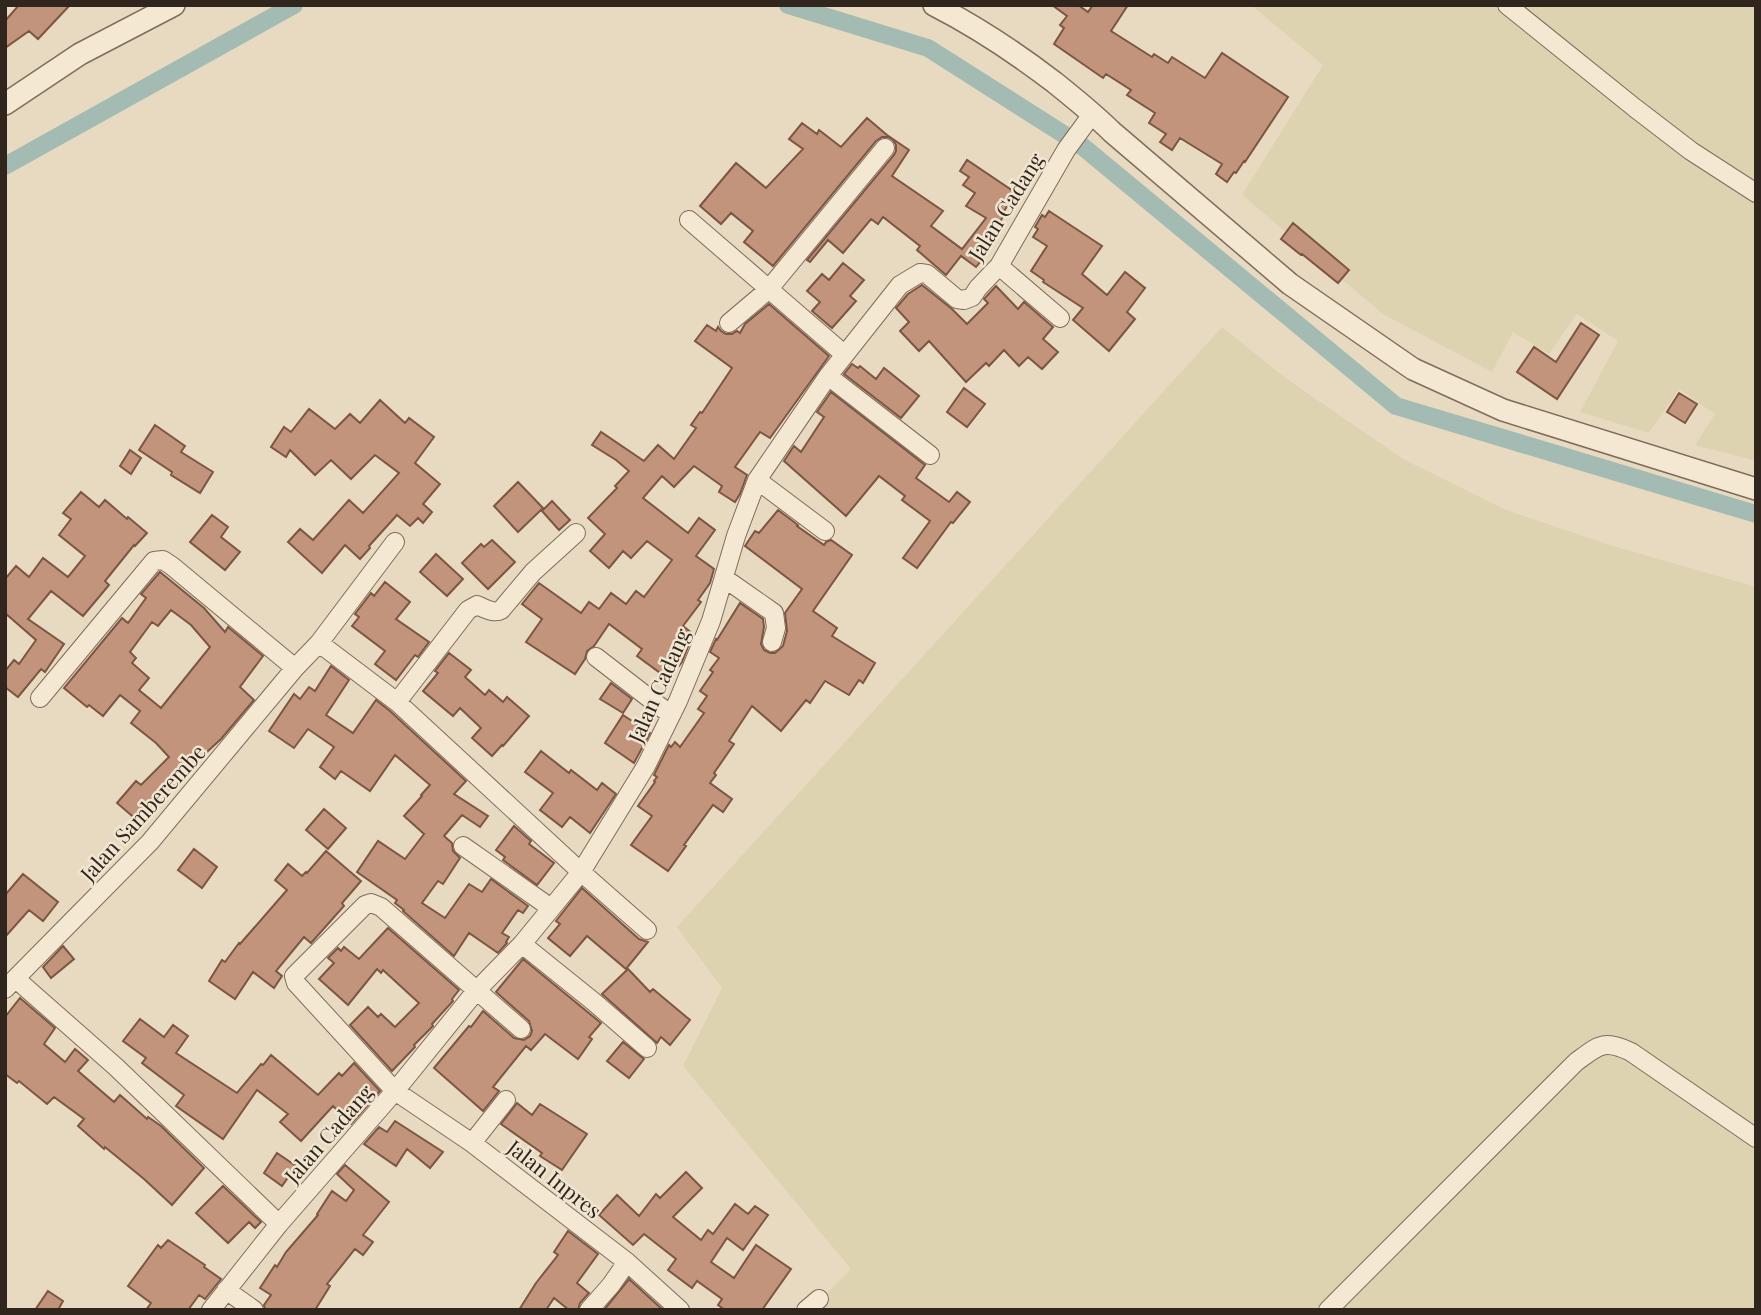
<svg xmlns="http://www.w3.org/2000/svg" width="1761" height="1315" font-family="'Playfair Display',serif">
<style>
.farmland{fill:#ddd3b0}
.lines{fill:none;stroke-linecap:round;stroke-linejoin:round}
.canal{stroke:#a3bbb3;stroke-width:18}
.building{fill:#c2947b;stroke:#7c5643;stroke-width:2;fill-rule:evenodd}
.minor-casing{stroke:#7f6c5b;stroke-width:20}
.tertiary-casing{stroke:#7f6c5b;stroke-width:24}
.minor{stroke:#f4e8d3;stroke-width:18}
.tertiary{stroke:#f4e8d3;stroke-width:21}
.labels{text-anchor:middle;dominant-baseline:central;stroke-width:5;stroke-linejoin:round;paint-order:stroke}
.street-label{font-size:21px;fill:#31261d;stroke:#f0e5d0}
</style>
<rect width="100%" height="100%" fill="#e8dac1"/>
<path class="farmland" d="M 1251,5 L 1756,5 L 1756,461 L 1695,445 L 1715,414 L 1679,389 L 1649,433 L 1580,412 L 1618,341 L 1577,314 L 1549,354 L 1513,332 L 1492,372 L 1383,314 L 1242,195 L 1323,65 Z
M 1222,327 L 1287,379 L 1403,459 L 1506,510 L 1613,546 L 1756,587 L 1756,1310 L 810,1310 L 851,1269 L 683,1066 L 722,988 L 677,927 Z"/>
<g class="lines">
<path class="canal" d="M 788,5 L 928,48 L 1082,146 L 1396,406 L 1756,514
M 5,166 L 294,5"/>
</g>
<path class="building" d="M 19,5 L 70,5 L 38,39 L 29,31 L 5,48 L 5,21 Z
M 1052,5 L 1078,5 L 1088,12 L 1093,5 L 1128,5 L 1111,31 L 1152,57 L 1154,54 L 1168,63 L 1172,57 L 1205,78 L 1222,53 L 1288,97 L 1245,162 L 1244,161 L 1236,173 L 1234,172 L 1227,182 L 1216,174 L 1222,164 L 1180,138 L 1172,150 L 1160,142 L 1166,134 L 1149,123 L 1155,113 L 1127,95 L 1131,90 L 1106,74 L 1103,78 L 1054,44 L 1064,28 L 1060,25 L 1067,16 Z
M 867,118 L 887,135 L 909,150 L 892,176 L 943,211 L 931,226 L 962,249 L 986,218 L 966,206 L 975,193 L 963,185 L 969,177 L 960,171 L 967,160 L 1016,193 L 1002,214 L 1004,215 L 994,232 L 998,235 L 990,247 L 987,245 L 981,254 L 984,257 L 976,267 L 961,256 L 946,275 L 917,250 L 920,246 L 883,217 L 878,224 L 871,219 L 843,253 L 828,240 L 810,262 L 807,260 L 894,155 L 896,151 L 896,145 L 893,140 L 888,137 L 882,137 L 876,141 L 773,266 L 744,242 L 753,231 L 731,213 L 721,224 L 700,206 L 736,163 L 766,188 L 803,149 L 789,139 L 802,123 L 817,134 L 819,130 L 841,147 Z
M 1049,211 L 1102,246 L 1082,274 L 1107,295 L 1125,272 L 1145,288 L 1127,312 L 1135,319 L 1109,351 L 1073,320 L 1083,308 L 1043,282 L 1044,280 L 1031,271 L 1047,246 L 1033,237 L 1038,229 L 1035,227 L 1042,215 L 1045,217 Z
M 1293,223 L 1349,270 L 1338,283 L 1302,254 L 1301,255 L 1281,239 Z
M 843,263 L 864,280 L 850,296 L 856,301 L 832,328 L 812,311 L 820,302 L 807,291 L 822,274 L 829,280 Z
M 922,285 L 952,309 L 967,324 L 988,303 L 984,299 L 996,286 L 1018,309 L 1024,302 L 1053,327 L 1043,339 L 1058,352 L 1042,369 L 1028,357 L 1019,366 L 1004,350 L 989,366 L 986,363 L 966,382 L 929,341 L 919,351 L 900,331 L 909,322 L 896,308 L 908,294 Z
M 769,304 L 829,356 L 770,438 L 760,432 L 735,467 L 747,475 L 740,494 L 735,502 L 719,492 L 722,486 L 694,466 L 674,487 L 662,476 L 643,498 L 688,533 L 699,518 L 715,530 L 696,556 L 714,569 L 710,583 L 698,600 L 701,602 L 683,626 L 693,634 L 682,662 L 679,666 L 673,662 L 663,675 L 637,656 L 642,649 L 609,624 L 594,646 L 587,651 L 585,659 L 575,674 L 526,642 L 542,619 L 522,604 L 539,583 L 581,613 L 589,602 L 599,609 L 611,593 L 626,604 L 636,591 L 644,597 L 672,560 L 647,541 L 631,558 L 623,551 L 609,568 L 590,551 L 605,534 L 588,518 L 617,488 L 615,486 L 629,471 L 616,460 L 592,445 L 601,432 L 644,461 L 658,445 L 674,459 L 696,428 L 691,425 L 700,412 L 702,413 L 732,368 L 695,341 L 707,325 L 716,331 L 718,327 L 721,331 L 726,334 L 732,334 L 737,331 L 740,333 L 745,324 Z
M 1581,323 L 1599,335 L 1557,399 L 1517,372 L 1534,347 L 1556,362 Z
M 852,364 L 858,368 L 860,366 L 876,379 L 884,368 L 919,396 L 901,418 L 844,374 Z
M 964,388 L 985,404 L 967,427 L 947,412 Z
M 831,392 L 925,465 L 916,478 L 949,502 L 957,492 L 970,502 L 953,523 L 951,522 L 917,568 L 903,558 L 930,521 L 902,500 L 905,496 L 879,476 L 846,516 L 784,461 L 794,446 L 801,452 L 824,417 L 817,412 Z
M 1679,393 L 1697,404 L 1685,423 L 1667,412 Z
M 380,400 L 405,423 L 409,418 L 434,437 L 415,463 L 440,484 L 423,504 L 432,512 L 423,523 L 418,518 L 410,526 L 397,515 L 369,546 L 370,548 L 360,559 L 345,545 L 322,573 L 288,542 L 300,529 L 313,540 L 349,500 L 363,513 L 399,473 L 375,455 L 351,479 L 331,460 L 315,475 L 290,450 L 286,457 L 271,447 L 284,427 L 291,432 L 309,409 L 335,429 L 350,414 L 360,423 Z
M 155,425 L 185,446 L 181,452 L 213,472 L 200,493 L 171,475 L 172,472 L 139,450 Z
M 130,450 L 141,458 L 131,474 L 120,466 Z
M 518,482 L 543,508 L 518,532 L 494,506 Z
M 81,492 L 99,507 L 105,500 L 127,519 L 128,517 L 147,533 L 135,546 L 134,545 L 105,581 L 109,585 L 83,616 L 51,591 L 28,619 L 64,644 L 45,672 L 41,669 L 18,697 L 5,687 L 5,671 L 14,660 L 19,664 L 36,640 L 5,613 L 5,579 L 16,566 L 29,577 L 43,558 L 68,577 L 85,556 L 59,535 L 71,519 L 63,513 Z
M 552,501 L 570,520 L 559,530 L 542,511 Z
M 778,510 L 798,525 L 797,526 L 824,545 L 826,542 L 831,540 L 852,555 L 813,611 L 837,628 L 832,636 L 875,663 L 863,683 L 859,680 L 849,695 L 825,681 L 810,703 L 806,700 L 781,731 L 752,706 L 729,741 L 734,744 L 714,773 L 716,775 L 710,783 L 732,799 L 723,812 L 713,805 L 684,845 L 686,846 L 668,871 L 631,845 L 652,816 L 638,806 L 655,782 L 654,781 L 657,777 L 654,775 L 669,745 L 671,747 L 675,742 L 680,747 L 704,713 L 698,709 L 707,696 L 700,691 L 713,672 L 710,670 L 719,658 L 710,652 L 716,639 L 717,640 L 740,603 L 763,619 L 764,627 L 761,644 L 764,650 L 770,653 L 775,653 L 783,646 L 787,631 L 785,613 L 802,589 L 745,546 L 755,531 L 759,533 Z
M 212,515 L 228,527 L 221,537 L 240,552 L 225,570 L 190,542 Z
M 492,540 L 515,562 L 488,589 L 462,563 L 481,544 L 484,547 Z
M 436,554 L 463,579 L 447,596 L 420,572 Z
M 160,572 L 204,608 L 225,632 L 228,627 L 263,656 L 240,687 L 254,700 L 221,739 L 183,774 L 185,776 L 170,790 L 167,787 L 138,821 L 117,803 L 136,781 L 141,785 L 169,757 L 156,743 L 131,723 L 140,711 L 120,695 L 103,716 L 89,705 L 87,707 L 64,688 L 122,618 L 128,623 L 146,598 L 141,594 ZM 171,610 L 191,625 L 210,647 L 161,708 L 139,690 L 149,678 L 132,663 L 136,658 L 130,652 L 152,622 L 158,626 Z
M 385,582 L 410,602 L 396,619 L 429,642 L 418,657 L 415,655 L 396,680 L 375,664 L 385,651 L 352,626 L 359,617 L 355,614 L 371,593 L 374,596 Z
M 449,653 L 471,670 L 465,677 L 485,695 L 489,690 L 503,702 L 507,697 L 529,716 L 503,746 L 502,745 L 492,756 L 472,738 L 481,728 L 460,708 L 453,716 L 423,691 L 438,673 L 435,671 Z
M 331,666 L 349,680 L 326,715 L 353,733 L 376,700 L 390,711 L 466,781 L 454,794 L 488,816 L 480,827 L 462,815 L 444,836 L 452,843 L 453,851 L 460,858 L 443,884 L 438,881 L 422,903 L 445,918 L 469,884 L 482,892 L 491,879 L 528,906 L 523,913 L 518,910 L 502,933 L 509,937 L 506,942 L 507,943 L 498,953 L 469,933 L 454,956 L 403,911 L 404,910 L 395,903 L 397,900 L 357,872 L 378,841 L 405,859 L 424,834 L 404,816 L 422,796 L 421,795 L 430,785 L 395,755 L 370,791 L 341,771 L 335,779 L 320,767 L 334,747 L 308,729 L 294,748 L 269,731 L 294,694 L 300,699 L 309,687 L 315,691 Z
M 611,683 L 632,699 L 623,713 L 600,699 Z
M 623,715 L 650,733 L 634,763 L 605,743 Z
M 541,751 L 569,773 L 571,770 L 597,790 L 602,783 L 616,794 L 590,833 L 570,817 L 562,827 L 540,810 L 553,793 L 525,772 Z
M 324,809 L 346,828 L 328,849 L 306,830 Z
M 514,826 L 531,841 L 529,844 L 554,863 L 537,885 L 503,860 L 505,857 L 496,850 Z
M 194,849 L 217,867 L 202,888 L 178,870 Z
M 326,851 L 361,881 L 342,903 L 344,906 L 311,943 L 304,937 L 276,971 L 282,976 L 274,988 L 253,972 L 235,999 L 209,981 L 222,960 L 225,962 L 239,943 L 240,944 L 287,890 L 275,880 L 288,864 L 302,876 L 306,872 L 307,873 Z
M 23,874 L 58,902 L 43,921 L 29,910 L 5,937 L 5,895 Z
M 582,888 L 639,939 L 648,942 L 626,969 L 587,936 L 570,956 L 548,938 L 560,924 L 556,921 Z
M 388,928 L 459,990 L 452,999 L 453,1001 L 432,1024 L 433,1026 L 414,1045 L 415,1047 L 392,1071 L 350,1025 L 368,1007 L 378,1017 L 381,1014 L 395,1027 L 419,1003 L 383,970 L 381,973 L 377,969 L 348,1005 L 319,979 L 334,963 L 328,958 L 338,948 L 341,951 L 344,947 L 359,959 Z
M 63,946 L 74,959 L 51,978 L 43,967 Z
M 523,959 L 601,1023 L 589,1037 L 592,1039 L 578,1059 L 545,1034 L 531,1050 L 526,1046 L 493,1087 L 499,1091 L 483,1111 L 434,1068 L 469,1026 L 471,1027 L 483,1011 L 514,1038 L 524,1040 L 530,1036 L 532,1031 L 529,1021 L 496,992 Z
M 628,969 L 650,992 L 653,989 L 690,1020 L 670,1045 L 661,1037 L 657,1043 L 602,994 Z
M 20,998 L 55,1028 L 44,1044 L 65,1062 L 75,1049 L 88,1060 L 78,1071 L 114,1102 L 120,1095 L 147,1119 L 148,1117 L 161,1126 L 204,1168 L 172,1205 L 144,1179 L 105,1147 L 104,1149 L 78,1126 L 84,1119 L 54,1097 L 47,1104 L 19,1081 L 17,1083 L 5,1074 L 5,1017 Z
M 140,1019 L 164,1037 L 173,1025 L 188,1036 L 176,1053 L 237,1093 L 261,1064 L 263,1065 L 271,1055 L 318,1095 L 339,1073 L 342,1076 L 354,1063 L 380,1091 L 351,1124 L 333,1106 L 301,1141 L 280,1122 L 288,1114 L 257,1090 L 223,1139 L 176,1106 L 184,1095 L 142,1063 L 146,1058 L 123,1041 Z
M 623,1042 L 644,1059 L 629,1078 L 607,1061 Z
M 517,1103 L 532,1115 L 540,1104 L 587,1134 L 562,1170 L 540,1156 L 542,1153 L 501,1124 Z
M 395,1121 L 443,1152 L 430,1168 L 407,1149 L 396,1166 L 364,1144 L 379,1127 L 387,1132 Z
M 277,1153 L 296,1166 L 282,1186 L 264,1173 Z
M 345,1165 L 389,1202 L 363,1235 L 373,1242 L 363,1255 L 355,1249 L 327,1284 L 330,1286 L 315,1310 L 265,1310 L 264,1305 L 271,1295 L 260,1288 L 275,1265 L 277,1267 L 286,1252 L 318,1215 L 317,1214 L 332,1191 L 346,1201 L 354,1190 L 337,1174 Z
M 686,1172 L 702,1188 L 673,1217 L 701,1240 L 708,1230 L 713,1234 L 735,1204 L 748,1214 L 755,1206 L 768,1215 L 743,1250 L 727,1238 L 711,1262 L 734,1278 L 756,1245 L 791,1269 L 762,1310 L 725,1310 L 718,1305 L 722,1299 L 697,1281 L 692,1288 L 668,1270 L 676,1259 L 644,1234 L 633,1245 L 599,1215 L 617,1195 L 639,1216 L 656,1194 L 660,1198 Z
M 223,1186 L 261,1222 L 255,1228 L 249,1222 L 228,1243 L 196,1213 Z
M 568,1231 L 598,1254 L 577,1283 L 589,1293 L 580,1303 L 578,1310 L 569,1310 L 554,1298 L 546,1310 L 519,1310 L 536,1283 L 558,1255 L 554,1252 Z
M 168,1240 L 205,1265 L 204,1267 L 221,1279 L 205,1299 L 199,1295 L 188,1310 L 146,1310 L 151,1303 L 128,1286 L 158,1245 L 161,1248 Z
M 629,1279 L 663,1310 L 604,1310 Z
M 48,1291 L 63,1301 L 58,1310 L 35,1310 Z"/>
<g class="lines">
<g class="minor-casing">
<path id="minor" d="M 1507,5 L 1635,108 L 1691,151 L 1756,193
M 689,220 L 844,354
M 999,266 L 1060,318
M 729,323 L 768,290 L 885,148
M 828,376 L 930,455
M 757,480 L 825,531
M 724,578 L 774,613 L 776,628 L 772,642
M 319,643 L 395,542
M 596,657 L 671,715
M 40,698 L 154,561 L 163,560 L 172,566 L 295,668
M 397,702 L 468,610 L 477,605 C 484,608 494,614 501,610 L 533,572 L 576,533
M 463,846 L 551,908
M 522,944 L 594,1002 L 647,1048
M 16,979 L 116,1067 L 279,1224
M 5,989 L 150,842 L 295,668 L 319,643 L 397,702 L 581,872 L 647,930
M 521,1029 L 381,907 L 371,903 L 365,905 L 294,976 L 296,983 L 395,1091 L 472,1143 L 627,1262 L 680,1310
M 472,1143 L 506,1100
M 226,1290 L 254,1310
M 211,1310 L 279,1224 L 395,1091 L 476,991 L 522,944 L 581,872 L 646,766 L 678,701 L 711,621 L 736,536 L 757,480 L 828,376 L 900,285 L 920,273 L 927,274 L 957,299 L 964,300 L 972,297 L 978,288 L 999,266 L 1066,150 L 1093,113
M 589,1310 L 611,1285 L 627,1262
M 806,1310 L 819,1299
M 1328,1310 L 1576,1062 C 1599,1045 1604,1039 1631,1052 L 1756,1138"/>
</g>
<g class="tertiary-casing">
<path id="tertiary" d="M 934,5 C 977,27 1016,53 1054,82 C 1074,98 1094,114 1112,132 L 1290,284 L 1413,369 L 1503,410 L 1756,489
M 5,104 L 80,54 L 174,5"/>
</g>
<use href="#minor" class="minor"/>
<use href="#tertiary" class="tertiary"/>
</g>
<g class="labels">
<g class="street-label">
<text transform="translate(1005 206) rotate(-58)">Jalan Cadang</text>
<text transform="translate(658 685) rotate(-66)">Jalan Cadang</text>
<text transform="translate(142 812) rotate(-48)">Jalan Samberembe</text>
<text transform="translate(328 1133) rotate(-49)">Jalan Cadang</text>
<text transform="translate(555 1178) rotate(38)">Jalan Inpres</text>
</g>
</g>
<rect width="1761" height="1315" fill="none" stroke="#31261d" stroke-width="14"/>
</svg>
